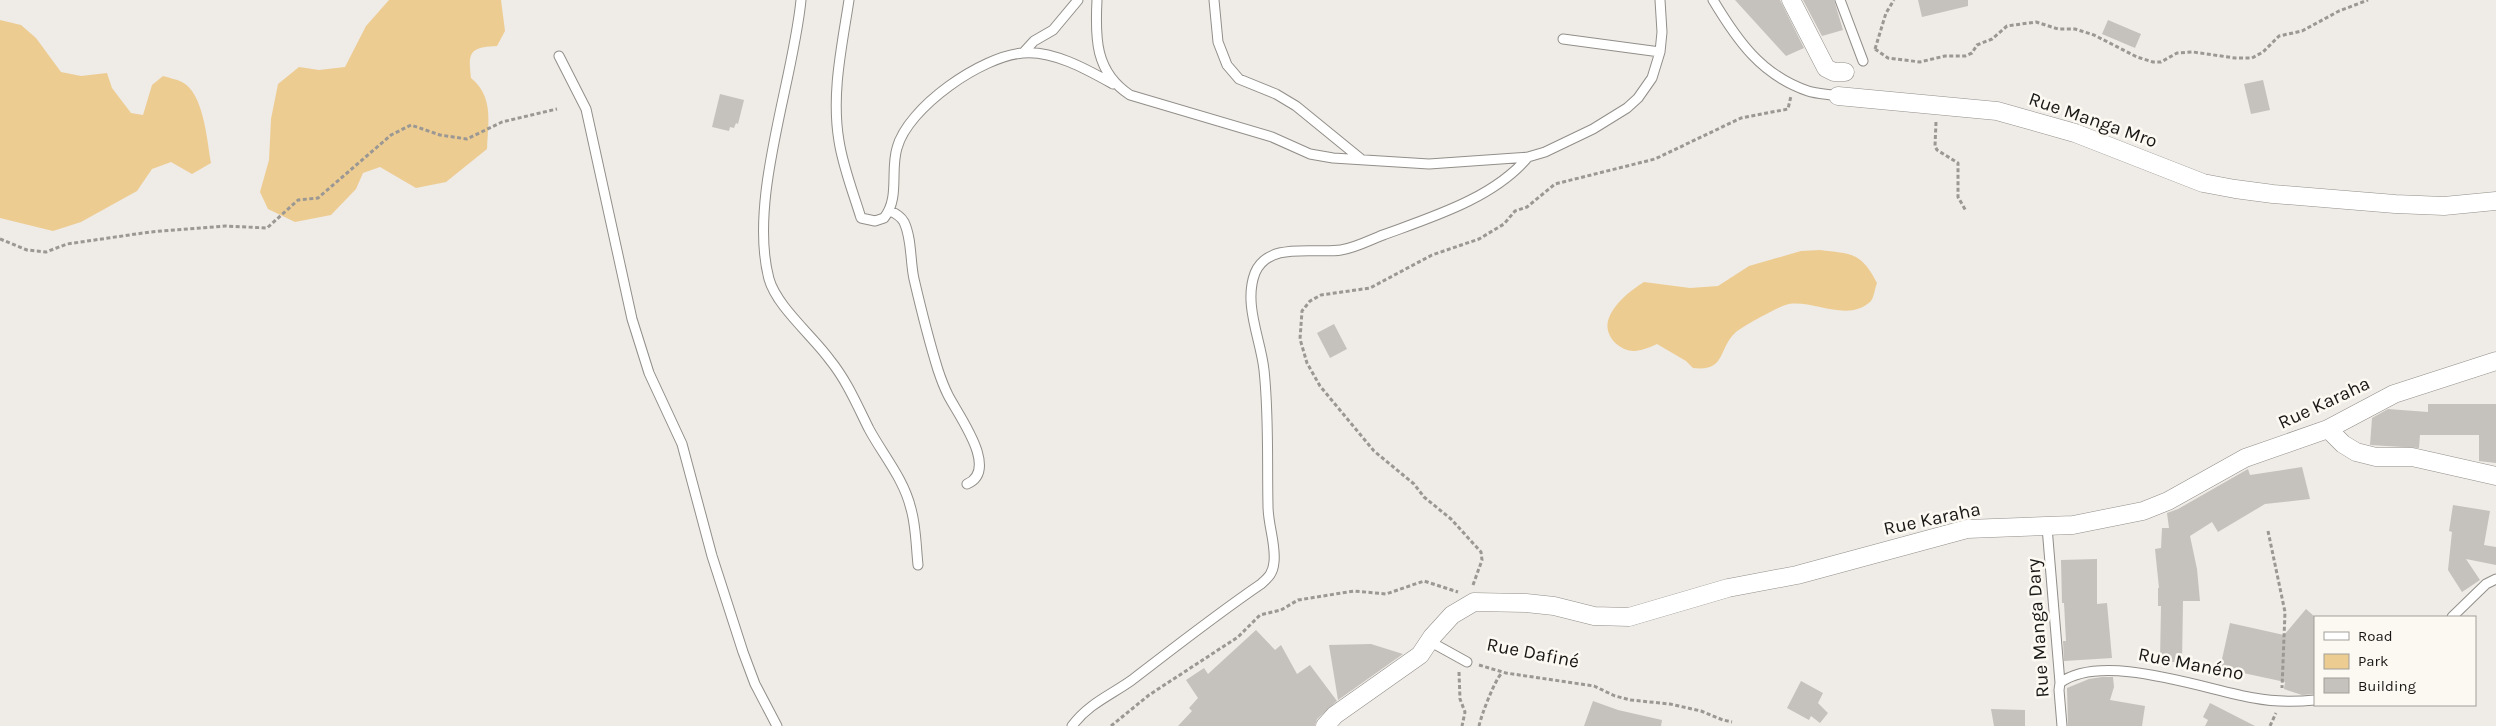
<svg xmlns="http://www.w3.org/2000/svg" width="2496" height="726" font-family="Karla,sans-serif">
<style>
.green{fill:#edcc92}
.building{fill:#c5c1bc}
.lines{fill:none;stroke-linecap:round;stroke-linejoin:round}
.lane-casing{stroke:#928f8a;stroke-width:11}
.street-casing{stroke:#928f8a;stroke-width:19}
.path{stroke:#9b9894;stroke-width:3;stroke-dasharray:4 2.5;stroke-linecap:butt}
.lane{stroke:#fff;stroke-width:9}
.street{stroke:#fff;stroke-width:18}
.labels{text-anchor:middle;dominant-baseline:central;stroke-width:5;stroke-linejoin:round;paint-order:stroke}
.street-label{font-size:19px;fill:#181715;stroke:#fcf9f3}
</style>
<rect width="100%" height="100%" fill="#efebe6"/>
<path class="green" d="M 389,0 L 501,0 L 505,31 L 497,46 C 469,47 468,53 471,78 C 494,97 488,122 487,149 L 446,182 L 416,188 L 380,167 L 363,173 L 356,189 L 331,215 L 295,222 L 268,209 L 260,192 L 269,160 L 271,119 L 278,84 L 299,67 L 319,70 L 345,67 L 366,26 Z
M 0,20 L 21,25 L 36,38 L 61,72 L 81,76 L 107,73 L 112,88 L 131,113 L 143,115 L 152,85 L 163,76 C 169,78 176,79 182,82 C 204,93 207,141 211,163 L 192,174 L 171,162 L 152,169 L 137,191 L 81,222 L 53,231 L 0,218 Z
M 1820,250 C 1852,254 1861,252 1877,283 C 1875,288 1874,297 1871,301 C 1849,323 1814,300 1789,304 C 1781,305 1741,327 1735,333 C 1718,349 1726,372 1693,368 L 1686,361 L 1657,344 C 1651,347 1643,350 1635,351 C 1621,352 1604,337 1608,321 C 1613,304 1630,291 1644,282 L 1690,288 L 1718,286 L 1749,266 L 1801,251 Z"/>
<path class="building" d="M 1735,0 L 1780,0 L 1804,48 L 1786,56 Z
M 1803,0 L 1834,0 L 1843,30 L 1822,36 Z
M 1918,0 L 1968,0 L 1968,6 L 1922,17 Z
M 2108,20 L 2141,34 L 2135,48 L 2102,34 Z
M 2263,80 L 2270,110 L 2251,114 L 2244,84 Z
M 720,94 L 744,100 L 738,124 L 736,123 L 734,128 L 730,127 L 729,131 L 712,127 Z
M 1334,324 L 1347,349 L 1330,358 L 1317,333 Z
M 2428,404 L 2496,404 L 2496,463 L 2479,461 L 2479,435 L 2420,435 L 2419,448 L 2370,445 L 2372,418 L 2388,409 L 2428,412 Z
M 2302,467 L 2310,499 L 2265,504 L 2218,532 L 2212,522 L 2190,536 L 2197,569 L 2200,601 L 2183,601 L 2182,662 L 2160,662 L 2161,606 L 2158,606 L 2158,588 L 2159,588 L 2155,549 L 2161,548 L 2162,528 L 2169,528 L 2167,513 L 2178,509 L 2248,469 L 2250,475 Z
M 2453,505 L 2490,511 L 2484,545 L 2496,547 L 2496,565 L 2466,559 L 2480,580 L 2462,592 L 2448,570 L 2452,532 L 2449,531 Z
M 2097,559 L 2097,604 L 2107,603 L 2112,658 L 2064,661 L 2063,641 L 2066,641 L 2064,603 L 2062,603 L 2061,560 Z
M 2306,609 L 2315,617 L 2315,694 L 2302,695 L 2284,689 L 2285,682 L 2220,668 L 2230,623 L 2284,635 Z
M 1256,630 L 1275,650 L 1281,645 L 1297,674 L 1310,665 L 1337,701 L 1317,719 L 1315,726 L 1178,726 L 1192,711 L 1189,708 L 1198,698 L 1186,680 L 1204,668 L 1208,674 Z
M 1371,644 L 1403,654 L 1338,700 L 1329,645 Z
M 2102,677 L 2113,677 L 2114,687 L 2110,700 L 2145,706 L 2142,726 L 2068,726 L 2067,688 L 2089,679 Z
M 1801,681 L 1823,693 L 1818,703 L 1828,713 L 1820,723 L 1811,716 L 1809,720 L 1787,708 Z
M 1593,701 L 1618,710 L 1662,720 L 1661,726 L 1584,726 Z
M 2210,703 L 2255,726 L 2205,726 L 2208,720 L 2203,717 Z
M 1991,709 L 2025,710 L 2025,726 L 1994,726 Z"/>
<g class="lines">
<g class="lane-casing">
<path id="lane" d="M 801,0 C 793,83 748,200 769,279 C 777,307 813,336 830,360 C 847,381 857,405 869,429 C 883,455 904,479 911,509 C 916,526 916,546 918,565
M 849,0 C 842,46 831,94 839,141 C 843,167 853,192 861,218 L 875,221 L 884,218 C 900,198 890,171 897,148 C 908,107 982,56 1023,53 C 1053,50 1088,70 1113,84
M 1097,0 C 1095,38 1095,72 1130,95 L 1272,137 L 1310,154 L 1333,158 L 1429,164 L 1528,157 L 1545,152 L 1593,129 L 1627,108 L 1638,98 L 1652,78 L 1660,52 L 1662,32 L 1660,0
M 1214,0 L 1218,42 L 1227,65 L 1239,79 L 1276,94 L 1296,106 L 1361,159
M 1713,0 C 1737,40 1761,75 1808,91 C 1817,94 1828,94 1838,96
M 1840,0 L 1863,61
M 1563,39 L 1660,52
M 1023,53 L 1034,41 L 1053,30 L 1078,0
M 559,56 L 586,109 L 632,319 L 649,373 L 682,444 L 712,556 L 743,652 L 755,684 L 777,726
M 890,211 C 895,213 901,217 904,222 C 912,239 910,261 914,279 C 921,309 929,341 938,370 C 941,379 944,387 948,395 C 958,415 1000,470 967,484
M 2047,527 L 2060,683 L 2059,690 L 2062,726
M 2452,617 L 2486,584 L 2496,579
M 1429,641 L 1467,662
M 2060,683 C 2103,651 2206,690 2254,698 C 2275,702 2294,702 2315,700
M 1072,726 C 1088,704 1111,695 1132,680 C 1175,647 1217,614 1261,584 C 1269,577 1273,573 1274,562 C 1276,544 1268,525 1268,506 C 1267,461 1269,416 1264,370 C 1261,340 1243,304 1255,273 C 1268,241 1314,254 1341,250 C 1355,248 1370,240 1383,235 C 1432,217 1494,198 1528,157"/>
</g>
<g class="street-casing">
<path id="street" d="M 1791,0 L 1826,68 L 1834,72 L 1845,72
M 1838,96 L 1997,111 L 2075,133 L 2203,183 L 2235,189 L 2273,194 L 2395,204 L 2444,206 L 2496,201
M 2328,429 L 2343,444 L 2356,452 L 2376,457 L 2412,457 L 2496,476
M 1325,726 L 1335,715 L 1420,655 L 1432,637 L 1452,615 L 1474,602 L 1526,603 L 1554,606 L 1594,616 L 1629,617 L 1728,588 L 1797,575 L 1967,529 L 2073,525 L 2143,511 L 2168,501 L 2245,458 L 2328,429 L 2394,394 L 2496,361"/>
</g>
<path class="path" d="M 1875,49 L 1888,58 L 1920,62 L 1945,56 L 1965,56 L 1972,53 L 1977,45 L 1992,39 L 2007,26 L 2036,22 L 2058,29 L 2075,29 L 2094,35 L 2137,57 L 2153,62 L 2161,62 L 2177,53 L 2193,52 L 2235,58 L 2252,58 L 2263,52 L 2279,36 L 2302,31 L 2339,11 L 2368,0
M 1875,49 L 1886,13 L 1894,0
M 1936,122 L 1935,146 L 1937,150 L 1958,163 L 1958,197 L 1966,211
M 0,239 L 27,250 L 46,252 L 67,244 L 150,232 L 225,226 L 267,228 L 298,200 L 318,198 L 391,135 L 411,125 L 440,135 L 467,139 L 502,122 L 557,109
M 2268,531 L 2285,612 L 2282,688
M 1473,585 L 1482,560 L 1481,552 L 1451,519 L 1424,497 L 1414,484 L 1374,451 L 1320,386 L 1307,363 L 1300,339 L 1302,311 L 1310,301 L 1321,295 L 1370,288 L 1432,255 L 1479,239 L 1504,224 L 1515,211 L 1527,207 L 1555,184 L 1655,159 L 1741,118 L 1788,109 L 1791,96
M 1479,665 L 1506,673 L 1594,686 L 1615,696 L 1631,700 L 1670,704 L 1701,711 L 1723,720 L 1732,722
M 1459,672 L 1460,699 L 1465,712 L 1462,726
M 1111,726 L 1149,695 L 1238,637 L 1260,615 L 1281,610 L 1298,600 L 1354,591 L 1386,594 L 1424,581 L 1458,592
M 1479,726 C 1481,716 1495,679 1502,673
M 2270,726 L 2276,713"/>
<use href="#lane" class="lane"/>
<use href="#street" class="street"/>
</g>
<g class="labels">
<g class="street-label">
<text transform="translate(2093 120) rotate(19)">Rue Manga Mro</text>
<text transform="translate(2324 403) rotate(-25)">Rue Karaha</text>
<text transform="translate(1932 519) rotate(-12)">Rue Karaha</text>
<text transform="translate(2038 628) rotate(-94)">Rue Manga Dary</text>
<text transform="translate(1533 653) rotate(11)">Rue Dafiné</text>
<text transform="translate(2191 664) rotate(11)">Rue Manéno</text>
</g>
</g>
<rect x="2314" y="616" width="162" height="90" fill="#fcf9f3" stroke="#a19f9a"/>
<rect x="2324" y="632" width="25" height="8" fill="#ffffff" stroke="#a19f9a"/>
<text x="2358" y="641" font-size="15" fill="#181715">Road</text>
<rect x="2324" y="654" width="25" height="15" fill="#edcc92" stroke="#a19f9a"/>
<text x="2358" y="666" font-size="15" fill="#181715">Park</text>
<rect x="2324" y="678" width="25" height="15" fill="#c5c1bc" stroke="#a19f9a"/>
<text x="2358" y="691" font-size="15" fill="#181715">Building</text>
</svg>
